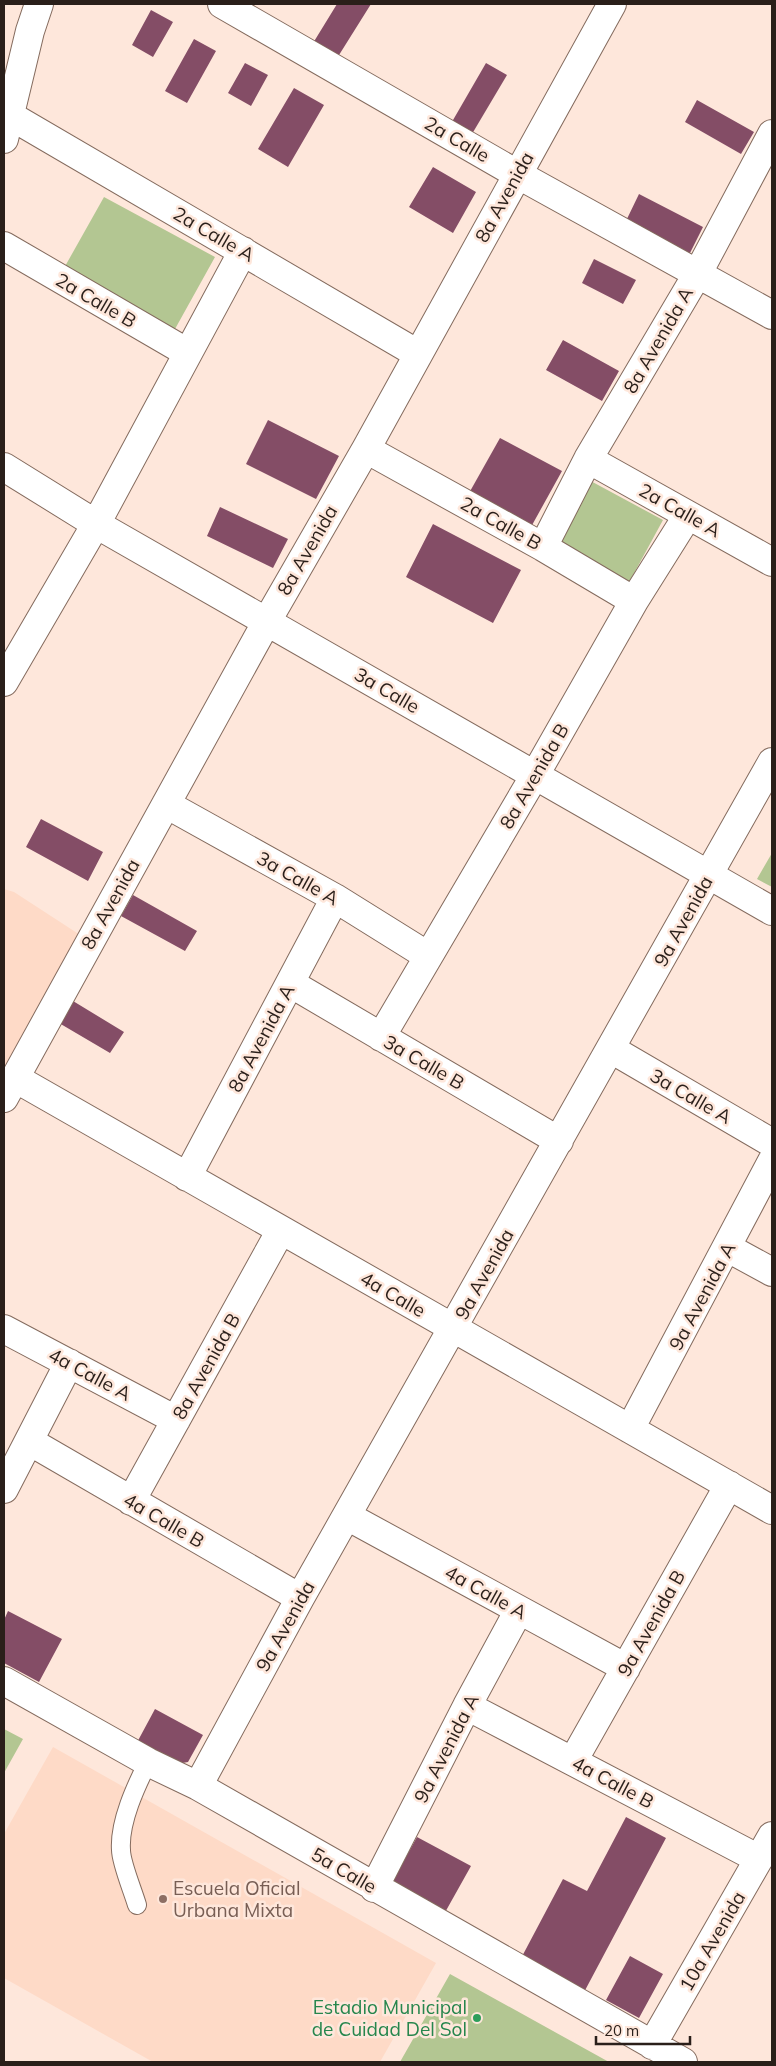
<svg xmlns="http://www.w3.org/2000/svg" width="776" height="2066" font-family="Mulish,sans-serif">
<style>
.built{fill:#fedac7}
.green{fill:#b3c692}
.building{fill:#844d66}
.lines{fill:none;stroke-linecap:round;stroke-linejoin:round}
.service-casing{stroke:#846b5e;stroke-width:20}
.minor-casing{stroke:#846b5e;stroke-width:30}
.service{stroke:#fff;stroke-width:18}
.minor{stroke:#fff;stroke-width:28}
.education-dot{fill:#8d6e63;stroke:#fee7db;stroke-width:2}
.leisure-dot{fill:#2e9e5b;stroke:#fee7db;stroke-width:2}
.labels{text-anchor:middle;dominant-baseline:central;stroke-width:5;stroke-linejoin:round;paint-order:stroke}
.street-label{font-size:19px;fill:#2a1f1a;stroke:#fee7db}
.education-label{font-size:19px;fill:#785e54;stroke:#fee7db;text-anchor:start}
.leisure-label{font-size:19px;fill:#27864d;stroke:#fee7db;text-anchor:end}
</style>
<rect width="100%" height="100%" fill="#fee7db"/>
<path class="built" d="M 4,889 L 14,892 L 94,944 L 4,1094 Z
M 53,1747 L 436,1963 L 380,2062 L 153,2062 L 4,1978 L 4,1834 Z"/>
<path class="green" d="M 104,197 L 215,257 L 170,338 L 59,277 Z
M 587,479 L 663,520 L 620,599 L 544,557 Z
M 772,853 L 772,887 L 757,879 Z
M 4,1729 L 23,1739 L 4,1773 Z
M 450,1974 L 609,2062 L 400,2062 Z"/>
<path class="building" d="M 337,4 L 371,4 L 334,63 L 310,48 Z
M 151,10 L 173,22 L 153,57 L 132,45 Z
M 194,39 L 216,51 L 187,103 L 165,91 Z
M 245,63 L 268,75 L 251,106 L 228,93 Z
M 486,63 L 507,75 L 469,139 L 449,127 Z
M 294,88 L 324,105 L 288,167 L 258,149 Z
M 697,100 L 754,132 L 741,154 L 685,122 Z
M 433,167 L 476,192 L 453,233 L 409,207 Z
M 639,194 L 703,227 L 689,255 L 625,223 Z
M 594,259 L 636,280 L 623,304 L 582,283 Z
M 563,340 L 619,371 L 602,401 L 546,370 Z
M 268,420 L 339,456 L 316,499 L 246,464 Z
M 500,438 L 562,471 L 526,536 L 464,502 Z
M 220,507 L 288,539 L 273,568 L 207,536 Z
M 433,524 L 521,570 L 493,623 L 406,577 Z
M 41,819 L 103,852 L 88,881 L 26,847 Z
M 133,895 L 197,931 L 185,951 L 121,916 Z
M 73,1001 L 124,1032 L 110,1053 L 59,1023 Z
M 8,1611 L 62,1639 L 39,1682 L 4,1663 L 4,1620 Z
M 155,1709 L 203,1735 L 188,1762 L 177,1764 L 134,1748 Z
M 626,1817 L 666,1838 L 582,1996 L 518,1964 L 563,1879 L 587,1891 Z
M 417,1837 L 471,1866 L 443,1916 L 390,1886 Z
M 630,1956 L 663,1974 L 639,2018 L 606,2000 Z"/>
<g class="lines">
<g class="service-casing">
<path id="service" d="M 137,1905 C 133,1891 121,1863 121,1850 C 119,1822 136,1786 148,1762"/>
</g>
<g class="minor-casing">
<path id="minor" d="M 222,4 L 517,174 L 772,315
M 9,115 L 418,354
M 4,139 L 30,31 L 39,4
M 4,246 L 188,353
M 366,449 L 543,547 L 634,601
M 588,459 L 772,562
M 4,467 L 96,524 L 772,911
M 543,547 L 588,459 L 698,273 L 772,134
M 4,682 L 96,524 L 243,251
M 166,804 L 335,898 L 428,956
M 290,983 L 559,1141
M 381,1037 L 535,775 L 634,601 L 688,515
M 611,1049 L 772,1143
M 15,1078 L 772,1510
M 4,1098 L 267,621 L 366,449 L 612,4
M 187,1177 L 335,898
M 728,1248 L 772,1272
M 4,1329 L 176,1420
M 630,1429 L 772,1161
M 29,1441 L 300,1598
M 4,1489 L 69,1363
M 131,1501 L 281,1230
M 347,1516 L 626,1668
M 4,1681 L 148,1762 L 198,1786 L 683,2062
M 467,1706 L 759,1859
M 573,1761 L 729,1485
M 198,1786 L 300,1598 L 772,762
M 374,1888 L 467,1706 L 519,1610
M 652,2045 L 772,1836"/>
</g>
<use href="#service" class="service"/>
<use href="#minor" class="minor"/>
</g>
<circle class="education-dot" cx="163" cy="1899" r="5"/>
<circle class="leisure-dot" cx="477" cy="2018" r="5"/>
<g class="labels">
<g class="street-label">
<text transform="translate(457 139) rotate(30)">2a Calle</text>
<text transform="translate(504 197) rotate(-61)">8a Avenida</text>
<text transform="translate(214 234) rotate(30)">2a Calle A</text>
<text transform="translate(96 300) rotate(30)">2a Calle B</text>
<text transform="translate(658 340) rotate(-60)">8a Avenida A</text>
<text transform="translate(680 510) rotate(29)">2a Calle A</text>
<text transform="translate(501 523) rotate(29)">2a Calle B</text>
<text transform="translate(307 550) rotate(-60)">8a Avenida</text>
<text transform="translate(387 690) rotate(30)">3a Calle</text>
<text transform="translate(534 776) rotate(-60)">8a Avenida B</text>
<text transform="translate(298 878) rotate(29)">3a Calle A</text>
<text transform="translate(110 904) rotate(-61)">8a Avenida</text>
<text transform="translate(683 921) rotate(-61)">9a Avenida</text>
<text transform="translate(261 1038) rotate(-62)">8a Avenida A</text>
<text transform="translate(424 1062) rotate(30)">3a Calle B</text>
<text transform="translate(691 1096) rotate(30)">3a Calle A</text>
<text transform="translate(484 1274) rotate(-61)">9a Avenida</text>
<text transform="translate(393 1294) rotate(30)">4a Calle</text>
<text transform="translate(702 1296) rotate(-62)">9a Avenida A</text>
<text transform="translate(206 1366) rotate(-61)">8a Avenida B</text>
<text transform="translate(90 1374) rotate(28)">4a Calle A</text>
<text transform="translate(164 1520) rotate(30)">4a Calle B</text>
<text transform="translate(486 1592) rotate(29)">4a Calle A</text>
<text transform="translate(651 1623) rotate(-61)">9a Avenida B</text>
<text transform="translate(285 1626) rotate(-61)">9a Avenida</text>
<text transform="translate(446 1748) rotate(-63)">9a Avenida A</text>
<text transform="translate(613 1782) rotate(28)">4a Calle B</text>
<text transform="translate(344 1870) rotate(30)">5a Calle</text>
<text transform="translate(712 1941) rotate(-60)">10a Avenida</text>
</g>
<g class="education-label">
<text x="173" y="1888">Escuela Oficial<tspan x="173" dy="22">Urbana Mixta</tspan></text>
</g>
<g class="leisure-label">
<text x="467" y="2007">Estadio Municipal<tspan x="467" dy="22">de Cuidad Del Sol</tspan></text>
</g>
</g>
<rect width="776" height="2066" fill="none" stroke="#2a1f1a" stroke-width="10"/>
<path d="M596 2036v8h94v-8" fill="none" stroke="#2a1f1a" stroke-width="2.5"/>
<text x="604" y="2036" font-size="15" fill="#2a1f1a" stroke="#fee7db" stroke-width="4" paint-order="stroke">20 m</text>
</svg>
